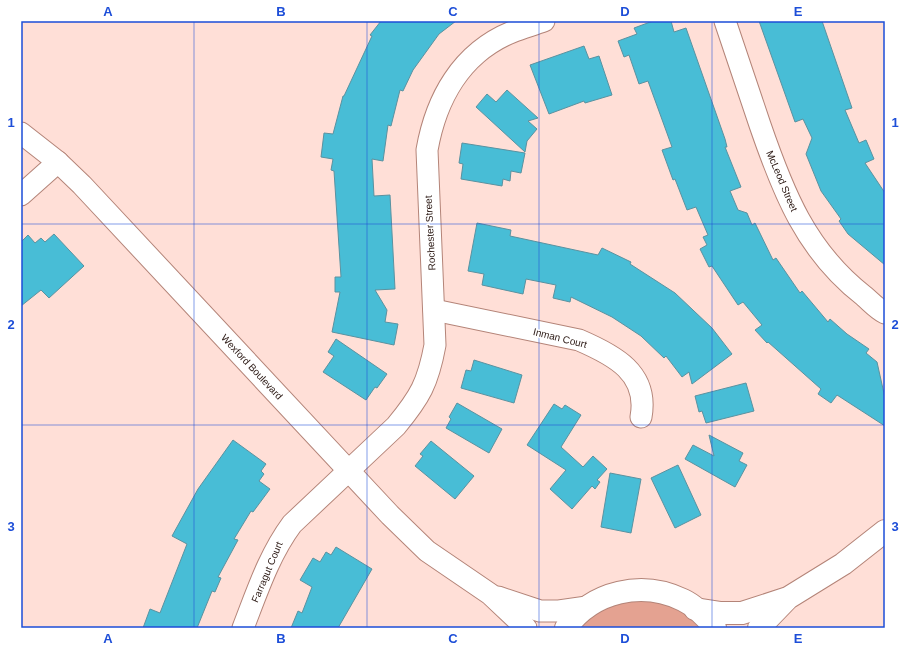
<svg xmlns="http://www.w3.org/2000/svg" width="906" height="649" font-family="Helvetica,sans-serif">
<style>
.green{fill:#e4a291}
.building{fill:#48bdd6;stroke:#5a92a0}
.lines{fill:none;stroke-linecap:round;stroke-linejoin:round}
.minor-casing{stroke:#b48478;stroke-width:23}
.tertiary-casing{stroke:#b48478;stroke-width:24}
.minor{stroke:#fff;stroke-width:21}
.tertiary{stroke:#fff;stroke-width:22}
.grid{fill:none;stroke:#1d4ed8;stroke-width:1;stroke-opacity:0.55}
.labels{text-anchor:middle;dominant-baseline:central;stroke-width:3;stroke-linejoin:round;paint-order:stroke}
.street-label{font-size:10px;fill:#2c1a15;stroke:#fff}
.neatline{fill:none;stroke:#1d4ed8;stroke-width:1.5}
.grid-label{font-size:13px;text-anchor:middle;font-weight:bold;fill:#1d4ed8}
</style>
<rect width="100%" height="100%" fill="#ffdfd7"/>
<path class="green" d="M633,600c32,2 46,5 69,28h-125l28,-22z"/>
<g class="building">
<path d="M381,21h75l-17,13 -26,36 -10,21 -3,-1 -9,36 -3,-1 -5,36 -11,-2 2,37 16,-1 5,94 -20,1 12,20 -2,12 13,2 -4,21 -62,-13 8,-40h-5v-15h6l-7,-106 -3,-1 2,-11 -12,-2 3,-24 9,1 10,-38h1l28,-60 -2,-1z"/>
<path d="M653,21h18l3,11 12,-4 39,111 2,8h-2l16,40 -11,4 8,19 9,3 5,12 3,-2 18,37 3,-2 24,35 2,-2 26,31 2,-3 17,15 22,15 -3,4 11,9 8,36v28l-48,-31 -6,8 -13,-9 3,-5 -53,-47 -1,1 -12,-13 7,-5 -19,-23 -5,3 -26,-39 -3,1 -9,-18 7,-4 -4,-8 5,-2 -12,-28 -9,3 -12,-31 -2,1 -11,-30 10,-3 -24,-66 -9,3 -10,-29 -5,2 -6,-16 19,-7 -3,-6z"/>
<path d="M759,21h63l30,87 -7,2 14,33 7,-3 8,19 -9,4 20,30v72l-37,-31 -9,-13 2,-2 -20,-28 -15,-37 6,-16 -9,-19 -8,3z"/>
<path d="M584,46l5,13 10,-3 13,39 -27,8 -1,-2 -35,13 -19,-49z"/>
<path d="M507,90l31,28 -10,3 9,8 -10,12 -2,11 -49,-45 11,-13 9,8z"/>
<path d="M462,143l63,10 -4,20 -10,-2 -1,10 -7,-2 -1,7 -41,-7 2,-15 -4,-1z"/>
<path d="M477,223l34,7 -1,6 88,19 4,-7 29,14 -1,2 45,29 37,35 20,26 -40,30 -3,-12 -7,5 -16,-21 -2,2 -23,-22 -29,-19 -41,-20 -1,5 -17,-4 3,-13 -30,-6 -3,15 -41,-9 2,-11 -16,-3z"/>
<path d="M54,234l30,32 -35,32 -8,-8 -20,16v-64l7,-7 7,8 6,-5 4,4z"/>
<path d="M336,339l51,35 -10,14 -2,-1 -9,13 -43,-28 11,-16 -6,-4z"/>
<path d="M474,360l48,15 -8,28 -53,-15 5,-18 5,1z"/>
<path d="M746,383l8,28 -48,12 -4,-12 -3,1 -4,-16z"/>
<path d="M457,403l45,26 -13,24 -43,-25 5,-9 -2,-2z"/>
<path d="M554,404l8,5 3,-4 16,10 -20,32 22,20 10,-11 14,13 -10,11 3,2 -5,7 -3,-3 -20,23 -22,-20 16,-19 -39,-25z"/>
<path d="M709,435l34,18 -4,8 8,4 -12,22 -50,-28 8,-14 21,11z"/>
<path d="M233,440l33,24 -5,7 3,3 -5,7 11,8 -17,23 -2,-1 -17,28 4,1 -20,37 3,1 -6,14 -3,-1 -15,37h-54l7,-19 10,4 27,-69 -15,-8 26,-47z"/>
<path d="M431,441l43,35 -19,23 -40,-33 8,-10 -3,-2z"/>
<path d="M678,465l23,50 -26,13 -24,-50z"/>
<path d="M610,473l31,6 -10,54 -30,-6z"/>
<path d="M336,547l36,22 -34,59h-47l7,-17 4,2 10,-26 -12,-7 13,-22 7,4 6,-10 5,3z"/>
</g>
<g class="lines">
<defs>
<g id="minor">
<path d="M725,21c12,35 23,69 35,104 23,67 46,126 104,171 7,6 13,13 21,17"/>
<path d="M21,133l37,29 24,23 308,330 37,36 63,43 36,34"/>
<path d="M21,195l37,-33"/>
<path d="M434,310l145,30c35,15 70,33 62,77"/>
<path d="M498,597l42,14h19l28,-4"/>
<path d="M243,628c14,-36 26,-73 49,-104l104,-98c24,-29 32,-43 39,-81l-8,-195c9,-51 34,-97 85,-118 10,-4 21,-7 32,-11"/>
</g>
<g id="tertiary">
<path d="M695,609l26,4h21l43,-14"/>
<path d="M566,628c27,-37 76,-48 117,-28 13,6 23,17 32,28"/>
<path d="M759,628l29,-30 55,-34 42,-33"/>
</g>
</defs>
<use href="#minor" class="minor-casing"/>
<use href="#tertiary" class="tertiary-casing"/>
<use href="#minor" class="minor"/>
<use href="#tertiary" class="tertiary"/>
</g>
<path class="grid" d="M194,21v607M367,21v607M539,21v607M712,21v607M21,224h864M21,425h864"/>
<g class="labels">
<g class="street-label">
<text transform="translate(782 181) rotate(67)">McLeod Street</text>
<text transform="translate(430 233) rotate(-93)">Rochester Street</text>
<text transform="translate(560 338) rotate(14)">Inman Court</text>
<text transform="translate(252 367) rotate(47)">Wexford Boulevard</text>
<text transform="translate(267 572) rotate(-67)">Farragut Court</text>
</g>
</g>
<rect width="906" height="649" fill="none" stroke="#ffffff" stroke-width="44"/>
<rect x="22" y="22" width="862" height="605" class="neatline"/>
<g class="grid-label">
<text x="108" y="16">A</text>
<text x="281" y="16">B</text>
<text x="453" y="16">C</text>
<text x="625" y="16">D</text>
<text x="798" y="16">E</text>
<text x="11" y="127">1</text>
<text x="895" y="127">1</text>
<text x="11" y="329">2</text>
<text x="895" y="329">2</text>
<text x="11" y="531">3</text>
<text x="895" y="531">3</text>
<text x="108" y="643">A</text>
<text x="281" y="643">B</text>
<text x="453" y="643">C</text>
<text x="625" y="643">D</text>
<text x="798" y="643">E</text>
</g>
</svg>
